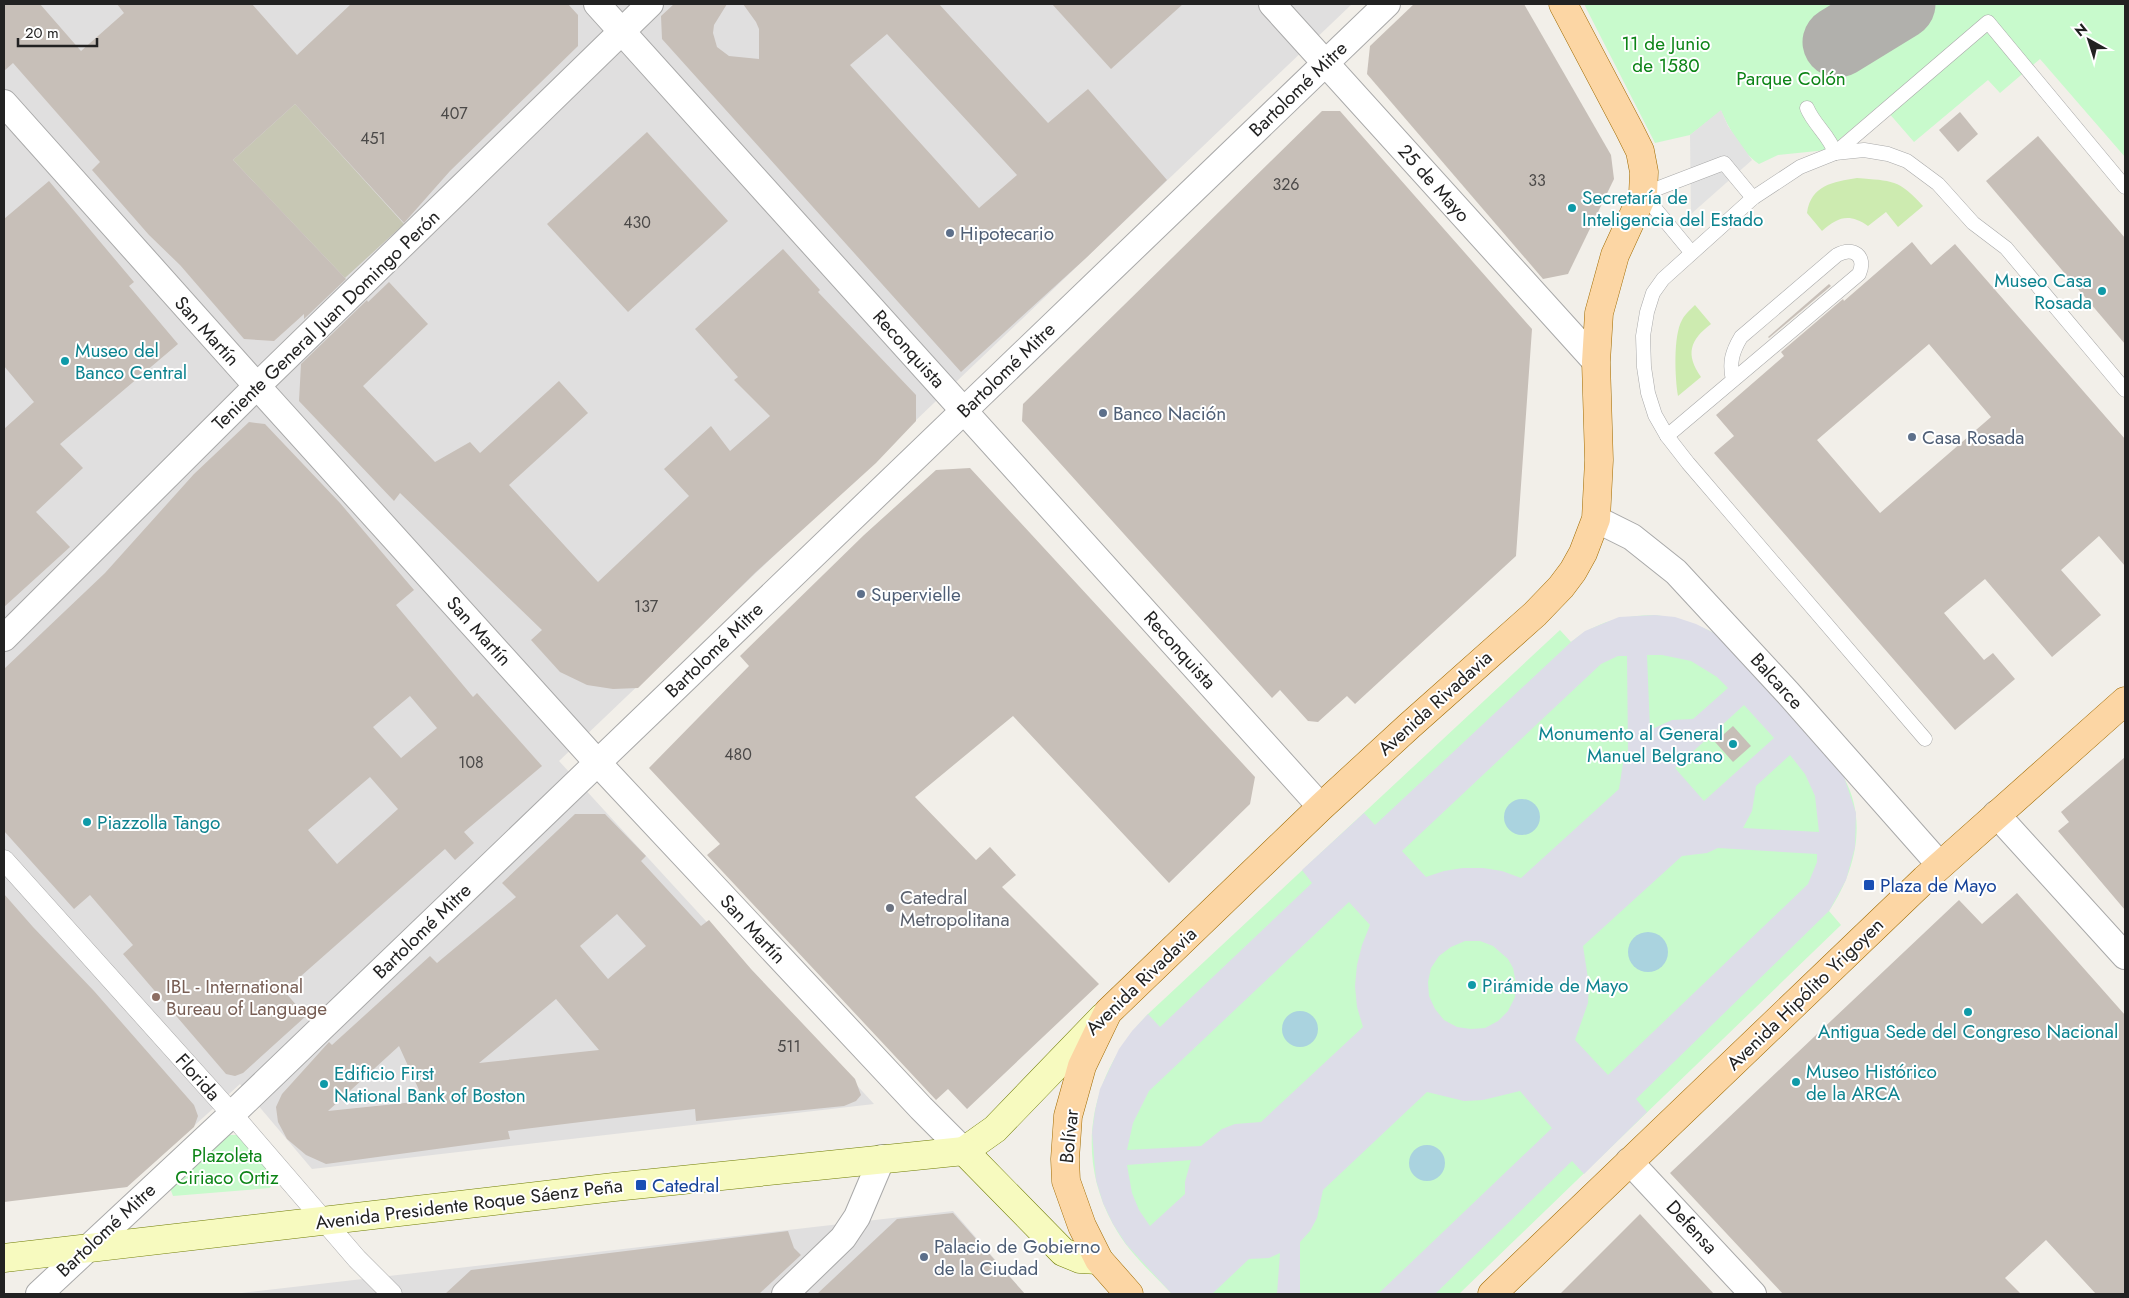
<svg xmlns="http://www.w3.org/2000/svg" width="2129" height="1298" font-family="Jost,sans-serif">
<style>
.residential{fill:#e0dfdf}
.construction{fill:#c7c7b4}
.grass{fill:#cdebb0}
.park{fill:#c8facc}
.parking{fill:#e2e2e2}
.plaza{fill:#dddde8;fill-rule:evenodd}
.water{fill:#aad3df}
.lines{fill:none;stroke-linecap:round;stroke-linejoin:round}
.taxiway{stroke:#b1b0ac;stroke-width:71}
.building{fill:#c7bfb8;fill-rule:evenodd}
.service-casing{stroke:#a9a9a9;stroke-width:15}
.pedestrian-casing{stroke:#a9a9a9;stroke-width:21}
.minor-casing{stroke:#a9a9a9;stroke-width:28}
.secondary-casing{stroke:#707d05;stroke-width:29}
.primary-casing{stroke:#a06b00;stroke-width:29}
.service{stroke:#fff;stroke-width:14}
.pedestrian{stroke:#fff;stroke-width:20}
.minor{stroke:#fff;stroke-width:26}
.secondary{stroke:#f7fabf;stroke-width:28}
.primary{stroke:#fcd6a4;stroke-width:28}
.culture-dot{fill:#0f9aa8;stroke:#fff;stroke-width:2}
.service-dot{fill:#5c6f8a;stroke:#fff;stroke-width:2}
.transit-dot{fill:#1a4fb4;stroke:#fff;stroke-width:2}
.worship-dot{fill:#6b7280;stroke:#fff;stroke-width:2}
.education-dot{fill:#8d6e63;stroke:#fff;stroke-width:2}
.labels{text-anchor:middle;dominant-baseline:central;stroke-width:4;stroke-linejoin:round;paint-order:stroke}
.number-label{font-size:16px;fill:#4b4948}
.park-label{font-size:19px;fill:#0c8416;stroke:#fff}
.street-label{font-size:19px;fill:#222;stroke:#fff}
.culture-label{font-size:19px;fill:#0d838f;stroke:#fff;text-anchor:start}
.service-label{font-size:19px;fill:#4e5e75;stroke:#fff;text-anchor:start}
.transit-label{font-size:19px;fill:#164399;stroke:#fff;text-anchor:start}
.worship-label{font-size:19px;fill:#5b616d;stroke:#fff;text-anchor:start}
.education-label{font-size:19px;fill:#785e54;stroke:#fff;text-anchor:start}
</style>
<rect width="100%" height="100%" fill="#f2efe9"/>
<g class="residential">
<path d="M4,4h1348l-793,757 315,343 -562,65 -72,-85 -113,103 -123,14z"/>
<path d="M953,1211l72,83h-792z"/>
</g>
<path class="construction" d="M295,104l109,120 -59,54 -112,-118z"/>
<g class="grass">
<path d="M1857,178c35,3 42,1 66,28l-25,21 -12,-15 -18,14c-19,-13 -30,-9 -46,5l-15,-18c4,-28 26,-31 50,-35z"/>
<path d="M1695,305l16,19c-21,16 -26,30 -10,53l-23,19c-3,-18 -5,-60 4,-76 3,-6 9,-11 13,-15z"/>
</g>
<g class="park">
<path d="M1584,4h541v153l-85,-98 -40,34 -12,-13 -74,62 -33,-38 -54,46 -49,5 -19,9c-17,-11 -30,-36 -38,-53l-31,24 -35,8z"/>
<path d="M1655,615c22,3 40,8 59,18 32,35 63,70 95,105 10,11 28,27 35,40 24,43 11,95 -15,133l12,14 -382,369h-287c-21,-22 -45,-43 -59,-70 -40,-73 -21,-152 35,-210l412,-384 11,12c27,-21 50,-26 84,-27z"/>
<path d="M225,1135h12l39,42 -6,11 -97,8 -3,-8z"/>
</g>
<path class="parking" d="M1721,110l7,16 24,34 -61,54 -1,-79z"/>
<path class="plaza" d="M1655,615l20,2 21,7 18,9 17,15 101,110 12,19 12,36 -1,34 -9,33 -17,31 -193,188 11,13 -63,62 -12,-13 -137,133h-57l174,-166 -32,-37 -37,9 -19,1 -37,-9 -104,98 -6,28 -7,13 -10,11v52h-23l3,-41 -11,5 -20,1 -37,35h-40l-46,-50 -13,-20 -10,-21 -7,-23 -4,-47 3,-22 5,-22 19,-40 13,-18 16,-17 12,13 152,-144 -10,-13 62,-57 11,12 196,-183 14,-11 34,-14zM1647,655h15l29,6 26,16 11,11 -35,31 -21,1 -22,10zM1618,656h9l1,96 -5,11 -4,26 -98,89 -19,-7 -19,-3h-20l-19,3 -18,6 -24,-26 199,-187zM1744,705l30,33 -70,63 -29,-33zM1790,755l15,19 10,22 4,36 -76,-4 9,-17 4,-25zM1718,848l99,6v8l-9,22 -200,191 -33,-35 13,-37 1,-18 -6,-39 99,-90 25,-3zM1349,902l21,23 -8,20 -5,20 -2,21 2,21 6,20 -102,95 -26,2 -13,5 -21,17 -74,4 6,-27 16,-32zM1465,941h15l13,5 15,13 5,9 3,15 -1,14 -7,14 -10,10 -13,7 -14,1 -14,-2 -13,-7 -9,-11 -6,-13 -1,-14 3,-14 8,-12 12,-9zM1191,1160l-6,22v12l-35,32 -11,-16 -7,-17 -5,-28z"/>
<g class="water">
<circle cx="1522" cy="817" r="18"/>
<circle cx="1648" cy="952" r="20"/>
<circle cx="1300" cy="1029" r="18"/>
<circle cx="1427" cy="1163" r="18"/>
</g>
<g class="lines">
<path class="taxiway" d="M1838,42l62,-38"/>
</g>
<g class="building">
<path d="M4,4h36l41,47 43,-38 -7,-9h135l45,51 54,-51h217l10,11v31l-128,125 -46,52 -109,-119 -62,56 113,119 -42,40v-5l-30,27 -30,-2 -64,-74 -31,-30 -57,-65 8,-8 -87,-99 -9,8z"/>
<path d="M674,4h53l-13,21 -1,8 4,14 12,9 30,3v-30l-3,-7 -13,-18h196l109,119 40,-34 79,91 -81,78 -125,114 -299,-333 -1,-23zM887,34l130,141 -38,33 -129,-143z"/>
<path d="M1052,4h131l-72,65z"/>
<path d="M1414,4h110l41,71 46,80 3,24 -46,95 -25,5 -176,-205 3,-28z"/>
<path d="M1322,111h18l192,218 -16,227 -161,148 -8,-8 -29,26 -10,-1 -28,-31 -8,8 -250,-277 1,-17z"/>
<path d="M1960,112l18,22 -20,18 -19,-22z"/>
<path d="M647,132l81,89 -100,91 -81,-88z"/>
<path d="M2038,136l87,102v106l-139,-163z"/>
<path d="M49,181l85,101 -5,4 49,58 -118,100 23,24 -47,44 34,35 -66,60v-178l30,-27 -30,-36v-147z"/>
<path d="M1912,242l19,23 24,-21 170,195v127l-26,-30 -38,34 40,45 -49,42 -67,-78 -41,34 40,47 9,-7 22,26 -60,51 -241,-277 20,-17 -18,-21 68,-59 -3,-4 62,-53 1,2zM1929,344l62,73 -111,96 -63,-73z"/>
<path d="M783,249l37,41 -2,2 98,103v26l-40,42 -120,109 -118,116 -25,1 -26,-4 -27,-13 -29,-32 11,-10 -142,-137 -6,8 -95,-100 2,-37 66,-64 1,2 21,-20 39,42 -65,62 72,76 35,-20 10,11 79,-72 29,32 -79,72 89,97 91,-86 -25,-27 47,-43 19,25 40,-35 -36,-36 4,-3 -43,-48z"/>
<path d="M1829,284l2,2 -62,52 -1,-1z"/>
<path d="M249,422l16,2 75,79 74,87 -18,15 77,92 4,-4 65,73 -78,66 10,11 -19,17 -10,-11 -161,142 22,25 -63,57 -8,3 -9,-2 -103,-120 10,-9 -43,-50 -16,14 -70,-78v-162l101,-96 89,-99zM410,696l27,32 -36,30 -28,-31zM370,777l28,32 -61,55 -29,-34z"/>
<path d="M970,468l285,309 -5,27 -81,79 -156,-167 -98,81 61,63 14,-13 26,28 -14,12 97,97 -132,125 -19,-20 -12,11 -229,-245 13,-11 -71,-76 100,-102 -9,-10 124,-121 72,-65z"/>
<path d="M1733,726l18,20 -18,16 -18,-20z"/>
<path d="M2125,757v153l-67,-79 11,-9 -8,-10z"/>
<path d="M575,814h30l41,42 -5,5 60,65 8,-6 42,49 104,110 6,16 -5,6 -12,5 -148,15 -1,-12 -106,12 -81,10 2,8 -184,25 -20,-9 -19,-16 -9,-17 -2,-15 6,-13 47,-52 3,3 98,-89 7,7 79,-66 -14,-14zM617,914l29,32 -38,33 -28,-33zM556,999l43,51 -120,13zM399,1046l25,55 -96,10z"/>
<path d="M2017,893l108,122v279h-29l-50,-54 -41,38 16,16h-238l-113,-121 289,-273 23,24z"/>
<path d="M4,894l29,33 61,64 100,114 4,11 -4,11 -67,60 -123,15z"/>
<path d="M953,1213l72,81h-208l80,-75z"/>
<path d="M1640,1214l74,80h-154z"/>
<path d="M788,1231l6,17 7,7 -42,39h-314l26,-24z"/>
</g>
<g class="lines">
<defs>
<g id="service">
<path d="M1807,108c7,17 23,28 28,45"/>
<path d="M1835,153l153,-131 137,165"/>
<path d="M1691,252l-48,-58 81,-31 29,35"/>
<path d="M1667,436l192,-162c8,-18 -6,-28 -22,-19l-96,82c-9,15 -12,26 -8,43"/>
<path d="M1925,739l-237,-276 -21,-27 -12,-21 -7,-22 -4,-26 -1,-31 4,-24 6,-19 10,-14 90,-81 47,-31 35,-14 29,-3 24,4 19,7 31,23 35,39 33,25 119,142"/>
</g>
<path id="pedestrian" d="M4,860l228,254 125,145 35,35"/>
<g id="minor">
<path d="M597,4l724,803"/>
<path d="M1272,4l324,358"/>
<path d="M4,103l253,283 339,375 325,347 43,43"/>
<path d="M1596,519l36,18 44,35 112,121 152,172"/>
<path d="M4,638l253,-252 393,-382"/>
<path d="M1996,814l129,142"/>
<path d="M1629,1161l124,133"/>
<path d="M39,1294l193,-180 1155,-1110"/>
<path d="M785,1294l58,-56 14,-21 25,-59"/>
</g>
<g id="secondary">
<path d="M964,1151l31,-22 108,-112"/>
<path d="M964,1151l99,101 17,7 19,1"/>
<path d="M4,1258l610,-71 350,-36"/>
</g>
<g id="primary">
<path d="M1129,1294l-30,-34 -17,-34 -16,-45 -1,-22 3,-43 14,-50 26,-54 213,-205 87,-80 127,-113 26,-27 12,-16 10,-18 13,-34 3,-59 -3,-98 3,-49 16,-58 28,-61 1,-22 -4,-21 -11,-22 -66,-125"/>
<path d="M1492,1294l433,-415 200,-178"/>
</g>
</defs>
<use href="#service" class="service-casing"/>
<use href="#pedestrian" class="pedestrian-casing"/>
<use href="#minor" class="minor-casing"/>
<use href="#secondary" class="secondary-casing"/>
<use href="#primary" class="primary-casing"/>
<use href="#service" class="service"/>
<use href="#pedestrian" class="pedestrian"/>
<use href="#minor" class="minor"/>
<use href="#secondary" class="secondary"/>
<use href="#primary" class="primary"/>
</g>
<g class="culture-dot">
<circle cx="1572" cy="208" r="5"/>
<circle cx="2102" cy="291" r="5"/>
<circle cx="65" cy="361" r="5"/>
<circle cx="1733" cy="744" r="5"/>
<circle cx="87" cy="822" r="5"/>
<circle cx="1472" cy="985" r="5"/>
<circle cx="1968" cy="1012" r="5"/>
<circle cx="1796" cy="1082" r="5"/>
<circle cx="324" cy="1084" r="5"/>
</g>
<g class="service-dot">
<circle cx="950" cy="233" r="5"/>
<circle cx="1103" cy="413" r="5"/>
<circle cx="1912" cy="437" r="5"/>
<circle cx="861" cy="594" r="5"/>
<circle cx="924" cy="1257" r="5"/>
</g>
<g class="transit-dot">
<rect x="1863" y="879" width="12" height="12" rx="2.5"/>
<rect x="635" y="1179" width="12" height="12" rx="2.5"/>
</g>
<circle class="worship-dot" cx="890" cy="908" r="5"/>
<circle class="education-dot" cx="156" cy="997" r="5"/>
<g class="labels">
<g class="number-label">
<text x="454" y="113">407</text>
<text x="373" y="138">451</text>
<text x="1537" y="180">33</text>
<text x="1286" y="184">326</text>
<text x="637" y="222">430</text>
<text x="646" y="606">137</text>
<text x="738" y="754">480</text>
<text x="471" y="762">108</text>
<text x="789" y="1046">511</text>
</g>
<g class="park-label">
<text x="1666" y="43">11 de Junio<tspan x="1666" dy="22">de 1580</tspan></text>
<text x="1791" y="78">Parque Colón</text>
<text x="227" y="1155">Plazoleta<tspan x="227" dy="22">Ciriaco Ortiz</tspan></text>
</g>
<g class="street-label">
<text transform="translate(1298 89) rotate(-44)">Bartolomé Mitre</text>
<text transform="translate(1434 183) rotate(48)">25 de Mayo</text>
<text transform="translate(326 320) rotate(-44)">Teniente General Juan Domingo Perón</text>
<text transform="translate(207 331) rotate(48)">San Martín</text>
<text transform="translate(909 349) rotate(48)">Reconquista</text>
<text transform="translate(1006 370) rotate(-44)">Bartolomé Mitre</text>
<text transform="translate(479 631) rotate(48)">San Martín</text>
<text transform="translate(714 650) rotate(-44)">Bartolomé Mitre</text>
<text transform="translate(1180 650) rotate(48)">Reconquista</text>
<text transform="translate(1777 681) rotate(48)">Balcarce</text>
<text transform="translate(1435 703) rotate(-42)">Avenida Rivadavia</text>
<text transform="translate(753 929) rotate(47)">San Martín</text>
<text transform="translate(422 931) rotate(-44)">Bartolomé Mitre</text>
<text transform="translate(1141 981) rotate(-44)">Avenida Rivadavia</text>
<text transform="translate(1805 994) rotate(-44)">Avenida Hipólito Yrigoyen</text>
<text transform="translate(198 1077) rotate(48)">Florida</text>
<text transform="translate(1069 1136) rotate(-84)">Bolívar</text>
<text transform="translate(469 1204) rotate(-7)">Avenida Presidente Roque Sáenz Peña</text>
<text transform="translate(1692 1227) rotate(47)">Defensa</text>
<text transform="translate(106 1230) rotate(-43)">Bartolomé Mitre</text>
</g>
<g class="culture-label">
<text x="1582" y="197">Secretaría de<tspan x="1582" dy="22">Inteligencia del Estado</tspan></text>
<text x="2092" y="280" text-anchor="end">Museo Casa<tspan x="2092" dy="22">Rosada</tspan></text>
<text x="75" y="350">Museo del<tspan x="75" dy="22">Banco Central</tspan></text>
<text x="1723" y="733" text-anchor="end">Monumento al General<tspan x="1723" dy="22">Manuel Belgrano</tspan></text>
<text x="97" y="822">Piazzolla Tango</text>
<text x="1482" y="985">Pirámide de Mayo</text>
<text x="1968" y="1031" text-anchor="middle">Antigua Sede del Congreso Nacional</text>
<text x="1806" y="1071">Museo Histórico<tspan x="1806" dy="22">de la ARCA</tspan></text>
<text x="334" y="1073">Edificio First<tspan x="334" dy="22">National Bank of Boston</tspan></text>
</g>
<g class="service-label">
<text x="960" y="233">Hipotecario</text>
<text x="1113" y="413">Banco Nación</text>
<text x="1922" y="437">Casa Rosada</text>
<text x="871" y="594">Supervielle</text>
<text x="934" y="1246">Palacio de Gobierno<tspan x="934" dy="22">de la Ciudad</tspan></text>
</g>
<g class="transit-label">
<text x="1880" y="885">Plaza de Mayo</text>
<text x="652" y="1185">Catedral</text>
</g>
<g class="worship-label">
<text x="900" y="897">Catedral<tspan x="900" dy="22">Metropolitana</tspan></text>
</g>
<g class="education-label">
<text x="166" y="986">IBL - International<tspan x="166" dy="22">Bureau of Language</tspan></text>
</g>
</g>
<rect width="2129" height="1298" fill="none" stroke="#222222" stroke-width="10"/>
<g transform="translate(2089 40) rotate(321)" stroke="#ffffff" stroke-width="4" paint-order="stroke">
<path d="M0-4L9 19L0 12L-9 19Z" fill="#222222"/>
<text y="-8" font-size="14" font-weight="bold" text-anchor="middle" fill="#222222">N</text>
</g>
<path d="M18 38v8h79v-8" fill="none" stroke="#222222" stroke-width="2.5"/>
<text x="25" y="38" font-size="15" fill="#222222" stroke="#ffffff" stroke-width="4" paint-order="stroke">20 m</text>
</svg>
